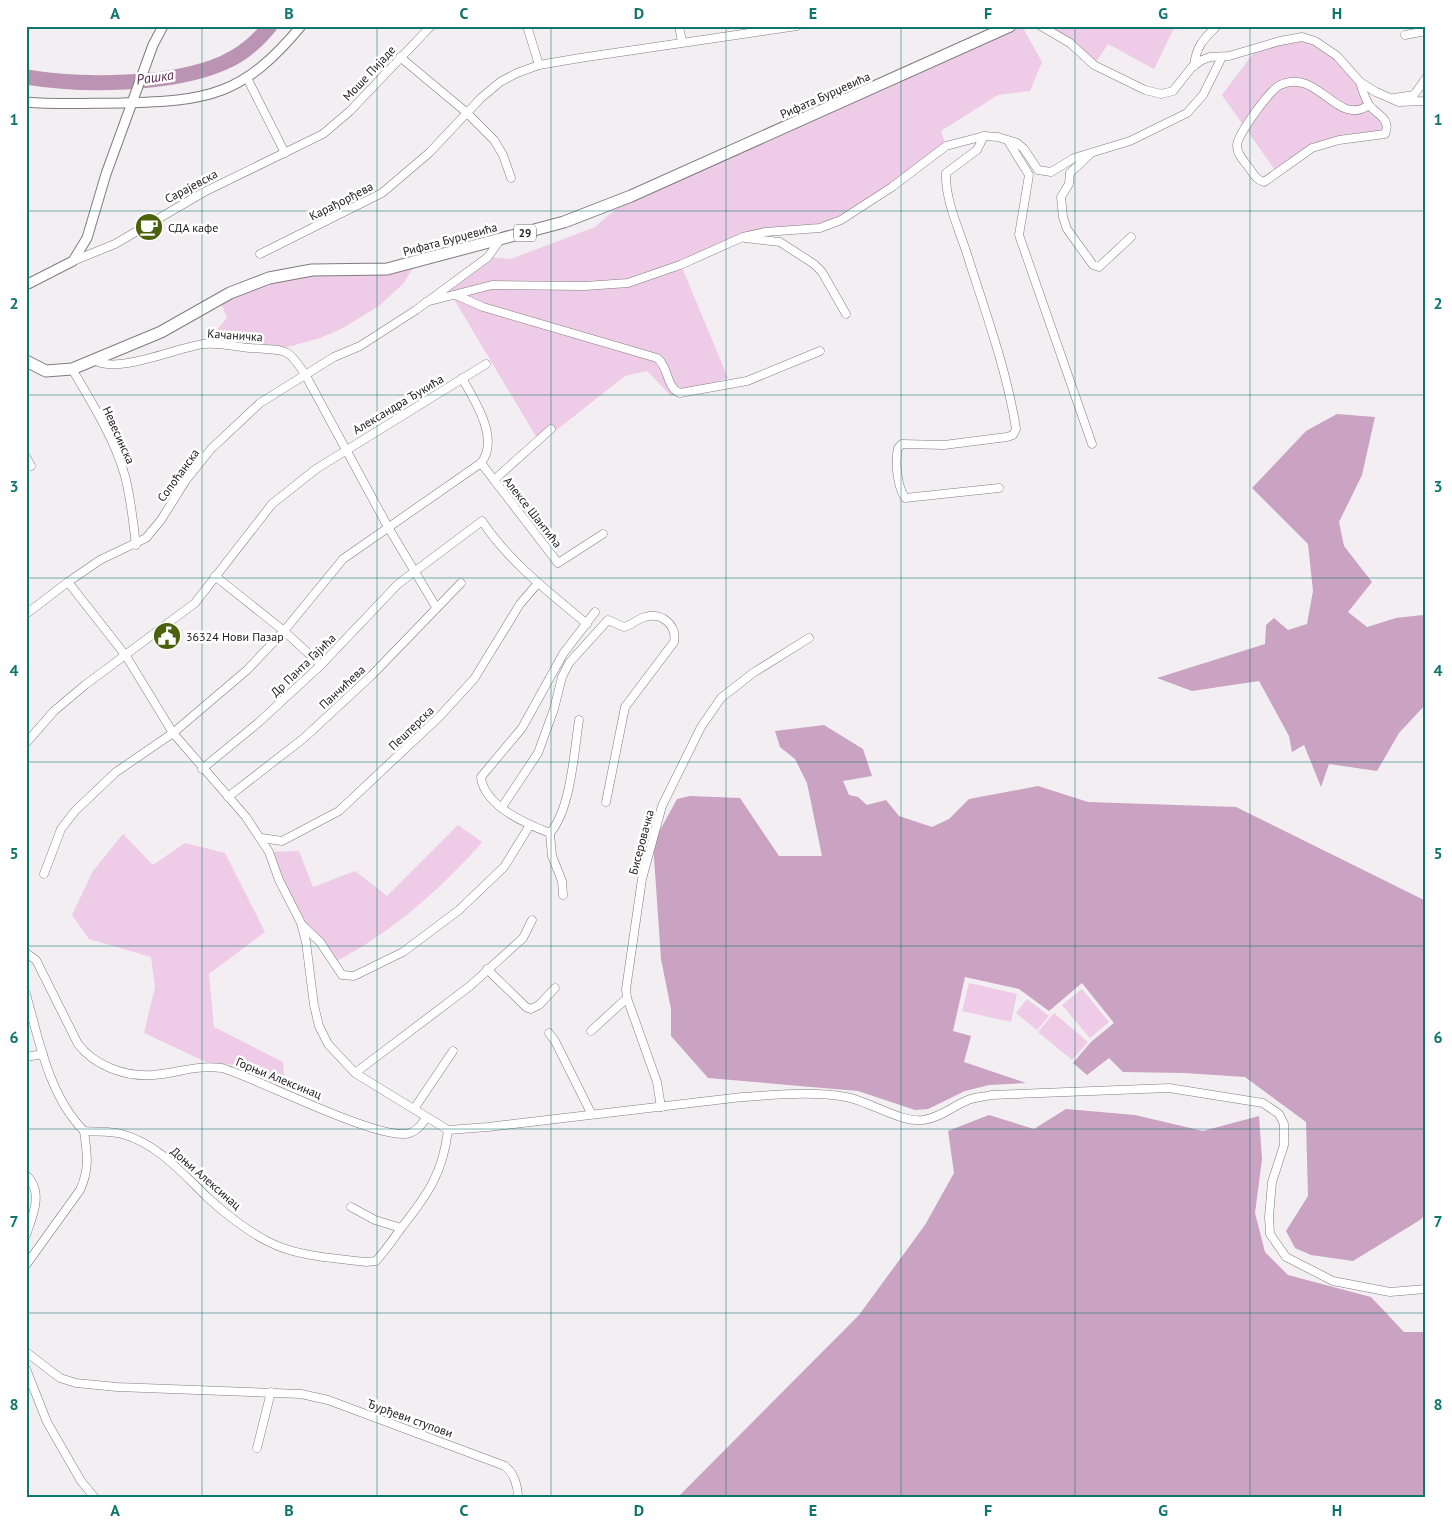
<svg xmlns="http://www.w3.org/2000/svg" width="1452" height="1524" font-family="'PT Sans',sans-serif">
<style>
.green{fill:#eecbe6}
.forest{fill:#caa2c2}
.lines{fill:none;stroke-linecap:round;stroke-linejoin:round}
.river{stroke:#bb94b3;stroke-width:15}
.minor-casing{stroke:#807c7f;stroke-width:9}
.tertiary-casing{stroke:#807c7f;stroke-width:11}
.primary-casing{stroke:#807c7f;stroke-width:13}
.minor{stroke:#fff;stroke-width:8}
.tertiary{stroke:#fff;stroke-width:9}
.primary{stroke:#fff;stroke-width:11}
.grid{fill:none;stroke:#0f766e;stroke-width:1;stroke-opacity:0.55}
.labels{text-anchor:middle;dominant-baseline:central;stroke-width:5;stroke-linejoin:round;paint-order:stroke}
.shield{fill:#fff;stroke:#656464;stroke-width:1}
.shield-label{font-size:11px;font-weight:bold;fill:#232122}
.street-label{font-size:12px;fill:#232122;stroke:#fff}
.poi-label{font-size:12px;fill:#232122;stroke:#fff;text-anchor:start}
.water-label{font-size:14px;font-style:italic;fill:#602e58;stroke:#fff}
.neatline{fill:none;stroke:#0f766e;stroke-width:2}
.grid-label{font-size:16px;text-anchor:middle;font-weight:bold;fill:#0f766e}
</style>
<rect width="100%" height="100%" fill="#f3eef2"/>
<g class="green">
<path d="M1010,26h12l20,36 -12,29 -32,4 -57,36 5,15 -118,79 -63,7 -84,33 47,113 -57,18 -24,-25 -22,5 -85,67 -94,-157 42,-29 23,2 84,-32 36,-31z"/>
<path d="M1041,26h134l-21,43 -46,-25 -14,21z"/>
<path d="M1302,37l43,26 24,42 15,13 3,12 -75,18 -35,25 -55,-78 36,-48z"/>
<path d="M416,263l-12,20 -25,23 -38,23 -21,9 -32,9 -63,-7 -9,-9 11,-13 -7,-18 49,-22z"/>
<path d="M458,825l24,17 -3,4c-43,47 -87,86 -144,116l-34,-39 -32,-71 30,-1 14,36 42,-16 32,25z"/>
<path d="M123,834l30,31 32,-22 40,10 40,79 -56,42 5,53 69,35 2,28 -49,-25 -30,-3 -62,-29 11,-46 -4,-30 -62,-18 -17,-24 21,-44z"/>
<path d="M969,983l48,11 -6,28 -49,-11z"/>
<path d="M1082,989l27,33 -19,16 -28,-33z"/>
<path d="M1027,999l22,17 -12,14 -21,-17z"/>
<path d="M1054,1013l34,29 -16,18 -34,-28z"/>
</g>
<g class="forest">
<path d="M1337,414l38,3 -13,58 -23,47 5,24 28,36 -24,30 19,15 29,-9 27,-3 3,3v86l-27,29 -22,38 -48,-7 -8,23 -17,-42 -12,7 -3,-16 -30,-55 -67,10 -35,-13 108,-34 1,-19 8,-7 14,12 19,-6 6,-33 -5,-47 -56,-56 54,-57z"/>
<path d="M824,725l39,24 9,27 -29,5 6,14 9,2 9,8 19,-5 13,16 33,11 17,-8 20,-20 69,-13 50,16 148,5 190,94v313l-6,6 -67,41 -42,-6 -16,-7 -9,-17 22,-35 -2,-74 -61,-45 -61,-4 -61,-1 -14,-14 -22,17 -14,-12 18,-21 23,-19 -32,-40 -33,28 -30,-22 -54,-12 -12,54 18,5 -7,26 62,21 -37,2 -24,6 -37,18 -13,1 -57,-19 -150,-13 -37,-42v-27l-10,-50 -8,-116 24,-44 13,-3 50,2 39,58h43l-15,-73 -12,-24 -15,-12 -5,-16z"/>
<path d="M1066,1109l69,6 68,16 56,-15 3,43 -7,54 10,39 23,23 83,22 33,35h22v166h-749l182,-183 66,-90 29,-52 -6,-42 41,-16 45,14z"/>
</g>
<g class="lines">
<path class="river" d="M26,77c55,9 145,9 197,-14 19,-8 34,-21 47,-37"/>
<defs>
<g id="minor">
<path d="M527,26l12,39"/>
<path d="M679,26l3,16"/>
<path d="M1041,26l29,17 24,22 51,25 16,4 12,-3 19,-24 10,-7 8,-3 19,-1 51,-15 22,-4 13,4 22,15 23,26 16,10 23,10 27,-1"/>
<path d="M1405,35l21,-4"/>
<path d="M400,57l66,55 28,28 9,15 8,23"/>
<path d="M1194,66c2,-19 9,-27 23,-40"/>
<path d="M247,78l38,75"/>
<path d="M1360,82c2,7 5,16 9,23 7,9 23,14 16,29l-46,6 -27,8 -48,34c-7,-2 -10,-7 -14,-13 -5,-7 -13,-14 -13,-23 -1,-10 33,-56 43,-61 38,-18 57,43 89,20"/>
<path d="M1394,98l20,-3 12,-17"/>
<path d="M984,136l-7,14 -31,23c-1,26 12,54 20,78 18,57 41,119 50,178l-3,6 -6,2 -63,8 -42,-1 -4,4c-3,14 -1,38 7,50l94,-10"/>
<path d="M1008,141l21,34 -10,60 73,209"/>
<path d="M1090,154l-20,19 -1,11 -8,13 2,20 4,12 26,36 6,2 32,-30"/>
<path d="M745,238l35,4 34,22 8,8 24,42"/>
<path d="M260,254l122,-61 47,-40 52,-55 19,-16 17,-9 22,-8 41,-7 217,-32"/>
<path d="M73,261l42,-17 89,-52 119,-58 27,-23 81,-85"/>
<path d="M456,295l27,12 174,51c12,9 9,30 23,35l67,-12 73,-30"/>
<path d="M426,302l66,-17 93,1 43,-3 52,-18 63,-28 22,-5 55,-4 21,-8 51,-33 54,-41 38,-10 14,1 19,6 7,6 14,21 13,2 23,-14 56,-17 57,-28 16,-18 19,-38"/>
<path d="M94,360c23,15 84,-13 110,-16 15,-2 31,3 46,4 34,3 36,-4 56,28l82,151 48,80"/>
<path d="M72,369c20,34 42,69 53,107 6,23 8,45 11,69"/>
<path d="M26,457l5,9"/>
<path d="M481,463l77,100 45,-29"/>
<path d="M494,480l57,-51"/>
<path d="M215,576l69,55 37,34"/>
<path d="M68,582l58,74 47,77 73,84 23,35 10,28 22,43 5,19 8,63 5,21 9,18 27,29 93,57 40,-3 254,-30c34,-2 70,-6 104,0 23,4 55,26 77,23 17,-2 30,-14 45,-20 7,-3 16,-3 23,-5l178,-7 94,15 16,11 5,10v21l-12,37 -3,35 1,17 16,23 47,24 57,11 36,-3"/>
<path d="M26,614l42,-32 32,-22 46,-22 15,-18 25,-40 25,-31 49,-46 74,-46 26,-11 56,-36 72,-53 12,-17"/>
<path d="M26,743l28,-32 31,-26 110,-82 77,-99 44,-35 170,-105"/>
<path d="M202,769l56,-46 63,-58 77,-81 84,-63c27,41 68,72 105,103"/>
<path d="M228,797l76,-59 68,-63 89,-92"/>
<path d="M502,807l36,-54 16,-44 8,-32 7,-14 39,-43 16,7c8,-2 13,-8 21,-10 17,-5 32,8 29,25l-49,65 -19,95"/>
<path d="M550,833c-24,-9 -66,-27 -69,-56l41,-49 41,-74 32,-42"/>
<path d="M261,838l21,3 57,-30 100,-94 35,-38 46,-75 18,-21"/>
<path d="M44,874l17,-45 14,-18 41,-39 57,-39 74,-63 37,-39 59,-72 138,-96c19,-24 -6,-62 -19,-85"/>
<path d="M563,895l-1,-14 -10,-25 -2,-23c21,-24 24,-81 29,-113"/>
<path d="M302,925l18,17 22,33 12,1 49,-24 56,-42 45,-43 26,-42"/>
<path d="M26,953l10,7 42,84c17,22 47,33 75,31 27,-2 39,-10 69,-7 35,10 160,75 188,65 8,-3 12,-9 16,-15"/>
<path d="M487,969l39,38 5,2 8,-4 16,-17"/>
<path d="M26,994c13,46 23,102 58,137 12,1 27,0 38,3 36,10 60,39 85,63 16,15 43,36 62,45 29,15 66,16 97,20l10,-1c10,-11 18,-23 26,-34 26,-33 41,-54 46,-97"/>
<path d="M591,1031l36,-33"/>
<path d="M549,1033l6,8 36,72"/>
<path d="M26,1057l17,-3"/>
<path d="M355,1073l115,-87 53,-48 9,-18"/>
<path d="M661,1107l-4,-25 -30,-84 -1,-9 16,-110 20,-73 39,-79 20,-29 32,-25 56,-35"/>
<path d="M414,1109l39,-58"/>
<path d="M26,1175c18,17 7,40 0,60"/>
<path d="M351,1207l24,13 26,8"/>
<path d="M26,1265l54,-75c10,-21 7,-37 4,-59"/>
<path d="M26,1352l34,26 16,5 41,4 184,7 27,6 177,66c9,7 13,20 13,32"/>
<path d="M26,1369l21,53 34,59 14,17"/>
<path d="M257,1448l14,-56"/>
</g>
<g id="tertiary">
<path d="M26,102c32,3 64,1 95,1 87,-2 122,-7 180,-77"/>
<path d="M26,285l47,-24 14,-23 19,-64 47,-129 10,-19"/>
</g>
<path id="primary" d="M26,361l20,10 26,-2 89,-37 69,-39 39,-15 43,-8 75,-1 177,-47 67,-26 379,-170"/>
</defs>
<use href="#minor" class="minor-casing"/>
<use href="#tertiary" class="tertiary-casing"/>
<use href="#primary" class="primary-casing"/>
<use href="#minor" class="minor"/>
<use href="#tertiary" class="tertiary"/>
<use href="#primary" class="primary"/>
</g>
<path class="grid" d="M202,26v1472M377,26v1472M551,26v1472M726,26v1472M901,26v1472M1075,26v1472M1250,26v1472M26,211h1400M26,395h1400M26,578h1400M26,762h1400M26,946h1400M26,1129h1400M26,1313h1400"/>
<defs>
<symbol id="cafe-disc" viewBox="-11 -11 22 22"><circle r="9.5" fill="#4c610c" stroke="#fff"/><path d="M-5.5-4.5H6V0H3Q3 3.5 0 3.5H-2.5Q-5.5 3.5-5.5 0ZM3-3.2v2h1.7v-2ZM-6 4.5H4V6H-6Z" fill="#fff"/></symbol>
<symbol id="civic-disc" viewBox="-11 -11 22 22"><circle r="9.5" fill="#4c610c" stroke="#fff"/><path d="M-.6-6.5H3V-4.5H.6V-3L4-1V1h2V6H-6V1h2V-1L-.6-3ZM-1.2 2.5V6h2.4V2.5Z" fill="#fff"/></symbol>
</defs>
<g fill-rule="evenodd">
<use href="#cafe-disc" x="133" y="211" width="32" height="32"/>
<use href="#civic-disc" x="151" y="620" width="32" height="32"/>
</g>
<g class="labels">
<rect class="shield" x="514" y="224.5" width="22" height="17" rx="4"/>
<g class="shield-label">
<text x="525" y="233">29</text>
</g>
<g class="street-label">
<text transform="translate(369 73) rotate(-47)">Моше Пијаде</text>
<text transform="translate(825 95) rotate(-24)">Рифата Бурџевића</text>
<text transform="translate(191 186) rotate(-28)">Сарајевска</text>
<text transform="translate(341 201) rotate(-27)">Карађорђева</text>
<text transform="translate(450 239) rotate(-15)">Рифата Бурџевића</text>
<text transform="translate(235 335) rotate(4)">Качаничка</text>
<text transform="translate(398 404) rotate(-31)">Александра Ђукића</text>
<text transform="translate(119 435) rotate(66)">Невесинска</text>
<text transform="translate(178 475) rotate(-54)">Сопоћанска</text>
<text transform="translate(533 512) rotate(52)">Алексе Шантића</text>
<text transform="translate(303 665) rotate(-44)">Др Панта Гајића</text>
<text transform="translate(342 687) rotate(-43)">Панчићева</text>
<text transform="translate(411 728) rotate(-44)">Пештерска</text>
<text transform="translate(641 842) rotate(-75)">Бисеровачка</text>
<text transform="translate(279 1078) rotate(22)">Горњи Алексинац</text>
<text transform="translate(206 1178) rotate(41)">Доњи Алексинац</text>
<text transform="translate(410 1418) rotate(20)">Ђурђеви ступови</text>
</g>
<g class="poi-label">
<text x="168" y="227">СДА кафе</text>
<text x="186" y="636">36324 Нови Пазар</text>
</g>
<g class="water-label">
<text transform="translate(155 77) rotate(-8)">Рашка</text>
</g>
</g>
<rect width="1452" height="1524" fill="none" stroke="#ffffff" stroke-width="55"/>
<rect x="28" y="28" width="1396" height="1468" class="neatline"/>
<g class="grid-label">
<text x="115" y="19">A</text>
<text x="289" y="19">B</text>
<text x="464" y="19">C</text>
<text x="639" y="19">D</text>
<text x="813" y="19">E</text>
<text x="988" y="19">F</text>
<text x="1163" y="19">G</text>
<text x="1337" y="19">H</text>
<text x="14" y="125">1</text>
<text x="1438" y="125">1</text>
<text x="14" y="309">2</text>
<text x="1438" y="309">2</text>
<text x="14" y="492">3</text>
<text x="1438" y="492">3</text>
<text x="14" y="676">4</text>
<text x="1438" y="676">4</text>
<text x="14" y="859">5</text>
<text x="1438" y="859">5</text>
<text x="14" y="1043">6</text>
<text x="1438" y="1043">6</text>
<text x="14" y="1227">7</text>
<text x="1438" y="1227">7</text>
<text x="14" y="1410">8</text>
<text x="1438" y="1410">8</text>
<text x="115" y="1516">A</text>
<text x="289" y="1516">B</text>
<text x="464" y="1516">C</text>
<text x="639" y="1516">D</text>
<text x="813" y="1516">E</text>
<text x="988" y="1516">F</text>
<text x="1163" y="1516">G</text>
<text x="1337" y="1516">H</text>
</g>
</svg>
